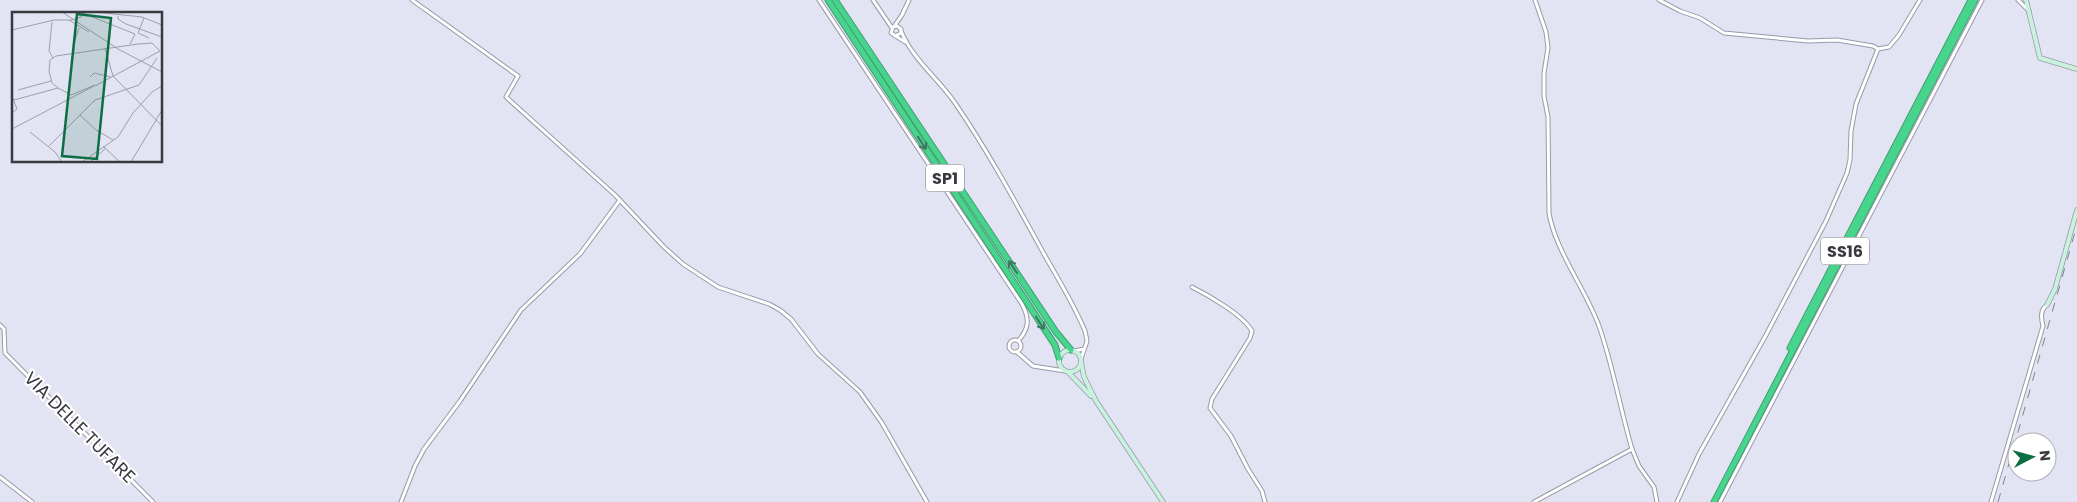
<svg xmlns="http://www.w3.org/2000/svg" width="2077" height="502" font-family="Poppins,sans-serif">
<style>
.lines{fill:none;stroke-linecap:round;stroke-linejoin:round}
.street-casing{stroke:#9999a8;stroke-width:5}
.secondary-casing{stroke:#9999a8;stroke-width:5.5}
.highway-casing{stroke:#429e72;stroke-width:7}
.street{stroke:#fff;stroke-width:3}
.secondary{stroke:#c8f2dd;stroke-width:4}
.highway{stroke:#47d48d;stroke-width:5}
.rail{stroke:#81828c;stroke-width:1;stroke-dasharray:9 9;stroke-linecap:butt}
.oneway{stroke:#3f775e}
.labels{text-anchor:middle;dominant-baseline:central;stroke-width:4.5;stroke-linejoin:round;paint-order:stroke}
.shield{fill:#fff;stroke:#747479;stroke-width:1}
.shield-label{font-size:16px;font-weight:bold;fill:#39393f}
.street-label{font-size:18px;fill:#39393f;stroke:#fff}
.inset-road{fill:none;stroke:#9e9fab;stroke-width:1}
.view{fill:#0e6e43;fill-opacity:0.15;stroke:#0e6e43;stroke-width:2.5}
.inset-edge{fill:none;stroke:#39393f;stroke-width:2.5}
</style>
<rect width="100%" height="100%" fill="#e2e3f3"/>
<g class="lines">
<defs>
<g id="street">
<path d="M412,0l106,76 -12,21 109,98 49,52 19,17 35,23 51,17 11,6 11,9 27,35 42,38 22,31 45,79"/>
<path d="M819,0l203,304c8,15 7,25 -4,37"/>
<path d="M873,0l19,28"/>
<path d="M1535,0l11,32 2,16 -4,25v23l4,21 1,96c6,37 37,77 50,113 14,40 21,82 33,123l7,17 15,21 3,15"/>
<path d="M1659,0l21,11 20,7 24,15 84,8 29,-1 36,6 5,3"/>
<path d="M2018,0l11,11"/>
<path d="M895,25l7,-10 7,-15"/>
<path d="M901,31c12,29 37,47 54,72 33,48 61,100 89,151 14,25 30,50 41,77l2,10 -6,18"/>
<path d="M895,36l6,-3v-4l-4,-3 -4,1 -2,6 14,9"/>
<path d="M1192,287c16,8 51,28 60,44l-2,7 -38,61 -2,9 21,28 17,33 14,22 3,11"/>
<path d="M0,325l4,4 1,24 148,149"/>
<circle cx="1015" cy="346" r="6"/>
<path d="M1074,351l10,-2"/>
<path d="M1017,352l16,14 32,5"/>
<path d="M0,477l32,25"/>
<path d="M401,502l14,-36 9,-17 36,-48 61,-91 59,-56 40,-54"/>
<path d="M1534,502l98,-53"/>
<path d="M1677,502l22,-48 67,-119 60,-114 21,-48 3,-13 1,-29 5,-27 22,-55 11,-2 10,-12 21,-35"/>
<path d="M1720,502l262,-502"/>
<path d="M1991,502l52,-176c-2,-8 -3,-16 4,-21"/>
</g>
<g id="secondary">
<path d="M2026,0l14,58 37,11"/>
<path d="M2047,305l8,-16 22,-79"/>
<circle cx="1070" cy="361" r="11"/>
<path d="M1081,362l3,15 12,24 67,101"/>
<path d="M1068,372l23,24"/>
</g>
<g id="highway">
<path d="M828,0l227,345 4,13"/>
<path d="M835,0l221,332 15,18"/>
<path d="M1790,348l181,-348"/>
<path d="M1714,502l261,-502"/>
</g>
</defs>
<use href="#street" class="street-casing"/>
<use href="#secondary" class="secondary-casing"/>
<use href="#highway" class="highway-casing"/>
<use href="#street" class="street"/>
<use href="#secondary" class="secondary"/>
<use href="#highway" class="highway"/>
<path class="rail" d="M1998,502l79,-277"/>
</g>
<defs><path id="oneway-shaft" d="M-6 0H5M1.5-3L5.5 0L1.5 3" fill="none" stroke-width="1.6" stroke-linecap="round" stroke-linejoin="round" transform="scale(1.25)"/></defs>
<g class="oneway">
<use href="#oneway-shaft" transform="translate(922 143) rotate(57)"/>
<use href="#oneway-shaft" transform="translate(1013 267) rotate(-124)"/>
<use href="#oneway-shaft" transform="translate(1040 323) rotate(57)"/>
</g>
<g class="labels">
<g class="shield">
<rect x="926" y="164.5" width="38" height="27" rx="4"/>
<rect x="1821" y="237.5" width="48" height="27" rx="4"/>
</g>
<g class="shield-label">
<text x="945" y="178">SP1</text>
<text x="1845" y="251">SS16</text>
</g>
<g class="street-label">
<text transform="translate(80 427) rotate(45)">VIA DELLE TUFARE</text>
</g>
</g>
<g transform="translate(12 12)">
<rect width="150" height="150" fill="#e2e3f3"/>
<path class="inset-road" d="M50,0l56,37 44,23M68,0l55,22 -5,10M83,0l47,5 20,8M106,4v3l8,5 36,13M132,6l-6,15 11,5M57,8l20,12M40,10l-3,29 4,7M0,18l42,-10h17l10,-3 2,-4M62,31l5,-15M93,36l8,28 49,50M78,65l4,-4 17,4M83,74l65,-35M46,76l-6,-5 -3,-12 1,-11 6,-4 82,-12 14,-1 8,8M6,78l33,-9M59,83l24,-10M0,84l5,13 -5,4M2,88l44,-12 13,7M68,103l16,15 17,10M0,117l82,-43M18,120l25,20 7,10M37,134l46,-46 44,-15 18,-27M91,134l17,16M70,150l36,-25 15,-24 19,-21 10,-6M78,150l16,-14M119,150l31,-52"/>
<path class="view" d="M65,2l34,4 -14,141 -35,-3z"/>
<rect width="150" height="150" class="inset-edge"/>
</g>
<g transform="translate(2032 457) rotate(84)"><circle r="24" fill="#ffffff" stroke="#b0b0b2"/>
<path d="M0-4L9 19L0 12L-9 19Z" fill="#0e6e43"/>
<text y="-8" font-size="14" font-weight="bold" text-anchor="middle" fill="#39393f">N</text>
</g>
</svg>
